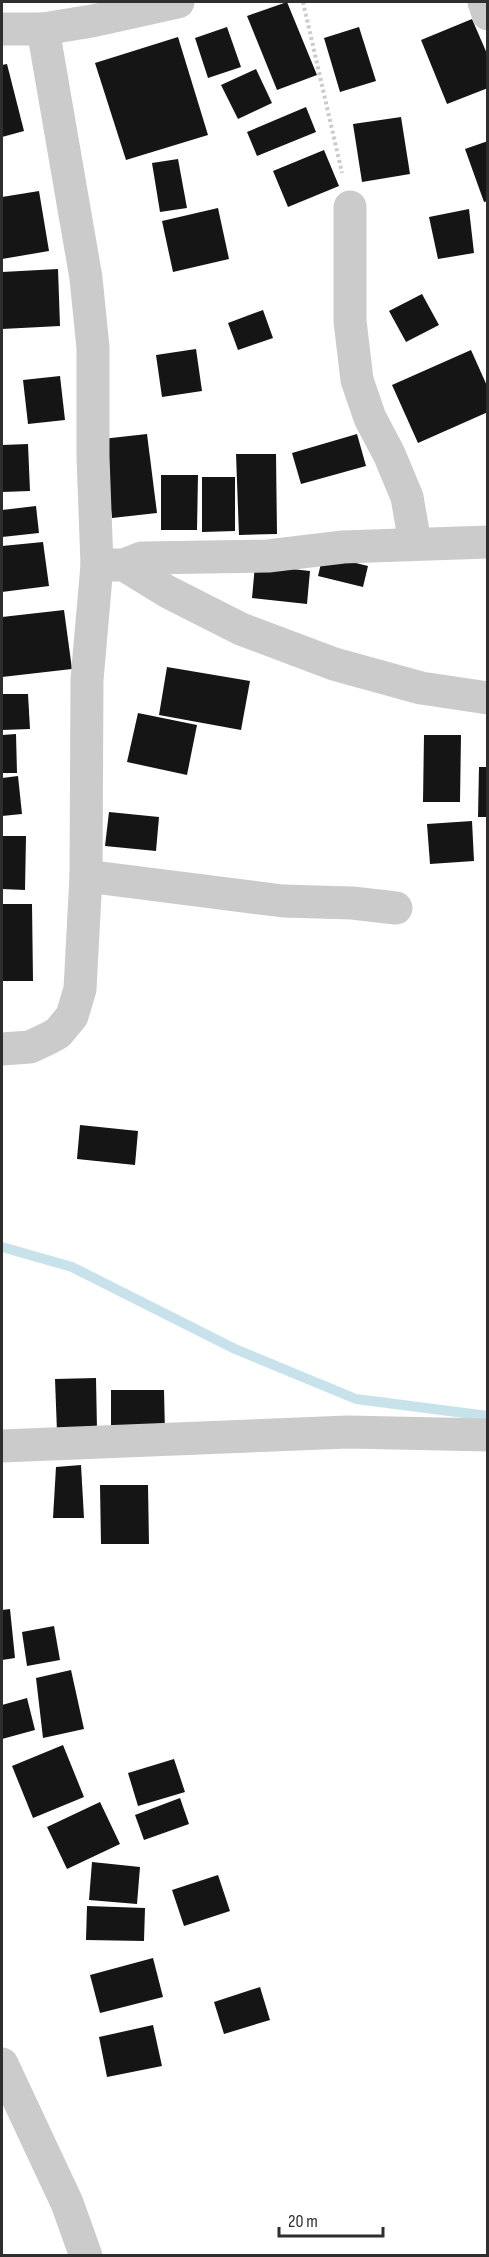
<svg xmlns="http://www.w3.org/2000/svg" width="489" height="2257" font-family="'Sofia Sans Condensed',sans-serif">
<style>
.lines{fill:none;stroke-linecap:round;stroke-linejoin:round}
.stream{stroke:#c8e2eb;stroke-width:10}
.building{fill:#151515}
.path{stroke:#cbcbcb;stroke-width:4;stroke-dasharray:3 3;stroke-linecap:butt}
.minor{stroke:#cbcbcb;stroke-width:33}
</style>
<rect width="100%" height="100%" fill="#fff"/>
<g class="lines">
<path class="stream" d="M2,1247l70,20 163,82 121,50 132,17"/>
</g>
<g class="building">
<path d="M287,2l30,73 -40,15 -30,-74z"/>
<path d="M472,19l16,37v32l-41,16 -26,-64z"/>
<path d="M227,27l14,40 -33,11 -13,-40z"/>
<path d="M359,27l17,54 -36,11 -16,-54z"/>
<path d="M178,37l30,98 -82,25 -31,-97z"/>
<path d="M7,64l17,67 -22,6v-72z"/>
<path d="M256,69l16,34 -34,16 -17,-34z"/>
<path d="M306,107l10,25 -59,24 -10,-24z"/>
<path d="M401,117l9,57 -48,8 -9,-58z"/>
<path d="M488,141v60l-4,1 -19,-53z"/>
<path d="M324,150l15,36 -51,21 -15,-36z"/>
<path d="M178,159l9,49 -27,4 -8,-49z"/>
<path d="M39,191l10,60 -47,8v-62z"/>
<path d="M218,208l11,51 -56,13 -11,-51z"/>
<path d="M469,209l5,44 -36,6 -9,-42z"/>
<path d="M58,269l2,57 -58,3v-57z"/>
<path d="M422,294l17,31 -33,17 -17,-31z"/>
<path d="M263,310l10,28 -35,12 -10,-27z"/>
<path d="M196,349l6,42 -40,6 -6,-42z"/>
<path d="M471,350l17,38v24l-70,31 -26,-58z"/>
<path d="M60,376l5,44 -37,4 -5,-44z"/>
<path d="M147,434l10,79 -45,5 -10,-79z"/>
<path d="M357,434l9,32 -65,18 -9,-31z"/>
<path d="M28,444l2,47 -28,1v-47z"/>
<path d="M236,454h40l1,80 -38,1z"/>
<path d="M161,475h37l-1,55h-36z"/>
<path d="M202,477h33v54l-33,1z"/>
<path d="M36,506l3,27 -37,4v-27z"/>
<path d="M43,542l6,44 -47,6v-46z"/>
<path d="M323,555l45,11 -5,21 -45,-11z"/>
<path d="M255,565l55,6 -3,33 -55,-6z"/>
<path d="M64,610l8,59 -70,8v-60z"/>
<path d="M167,667l83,14 -9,49 -82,-15z"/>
<path d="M2,694h26l2,35 -28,1z"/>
<path d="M138,713l59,12 -10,50 -60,-13z"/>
<path d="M16,734l1,39h-15v-38z"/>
<path d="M424,735h37l-1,67h-37z"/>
<path d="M479,767h9v50h-10z"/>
<path d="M18,776l4,38 -20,2v-38z"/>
<path d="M109,812l50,5 -3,34 -51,-5z"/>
<path d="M472,821l2,40 -44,3 -3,-40z"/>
<path d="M2,836h24l-1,54 -23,-1z"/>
<path d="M2,904h30l1,77h-31z"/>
<path d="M80,1125l58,6 -3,34 -58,-6z"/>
<path d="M96,1378l1,52 -40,2 -2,-53z"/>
<path d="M111,1390h53l1,43h-54z"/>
<path d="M81,1465l3,53h-31l3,-51z"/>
<path d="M100,1485h48l1,59h-48z"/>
<path d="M10,1609l5,49 -13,2v-50z"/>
<path d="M54,1626l6,34 -33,6 -5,-34z"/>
<path d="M71,1670l13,59 -41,9 -7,-60z"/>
<path d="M27,1698l8,32 -33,9v-34z"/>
<path d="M63,1745l21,52 -51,21 -21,-52z"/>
<path d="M174,1759l11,33 -47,14 -10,-33z"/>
<path d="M180,1798l9,26 -45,16 -9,-25z"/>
<path d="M100,1802l20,42 -53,25 -20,-42z"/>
<path d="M92,1862l48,5 -3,37 -48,-4z"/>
<path d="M218,1875l12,36 -46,15 -12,-36z"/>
<path d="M87,1906l58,2 -1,33 -58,-1z"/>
<path d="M153,1958l10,39 -63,16 -10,-38z"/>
<path d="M260,1987l10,33 -46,14 -10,-32z"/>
<path d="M153,2025l9,41 -55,11 -8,-40z"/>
</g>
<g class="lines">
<path class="path" d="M303,2l39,171"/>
<g class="minor">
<path d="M484,2l4,12"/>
<path d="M2,29h41l49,-8 86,-19"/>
<path d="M350,207v114l7,59 13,38 19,36 18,43 8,46"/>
<path d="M97,565h27l18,-7 126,-2 75,-9 145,-5"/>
<path d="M124,565l44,27 73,37 93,35 87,24 67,10"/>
<path d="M86,876l197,25 69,2 44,5"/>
<path d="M2,1049l28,-2 19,-9 9,-5 14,-17 8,-27 6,-113 1,-196 10,-115 -4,-108v-109l-7,-70 -43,-249"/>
<path d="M2,1446l346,-14 140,3"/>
<path d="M2,2064l65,139 19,53"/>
</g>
</g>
<rect width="489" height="2257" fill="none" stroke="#2e2e2e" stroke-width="6"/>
<path d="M279 2227v9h104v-9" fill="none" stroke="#2e2e2e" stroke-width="3"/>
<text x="288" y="2227" font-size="18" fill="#2e2e2e" stroke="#ffffff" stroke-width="4.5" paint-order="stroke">20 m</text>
</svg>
